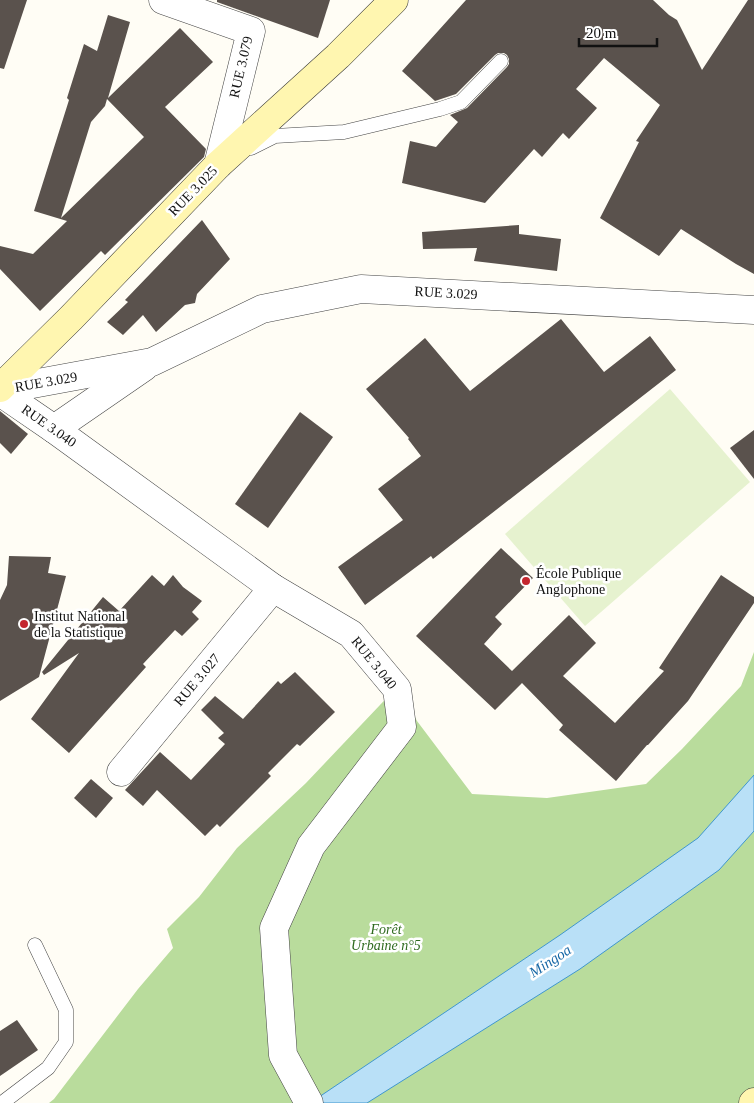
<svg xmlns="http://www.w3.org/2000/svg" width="754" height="1103" font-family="'Times New Roman',serif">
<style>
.forest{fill:#b9dc9c}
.pitch{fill:#e6f2cf}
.water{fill:#b9e0f7;stroke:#3f96cf}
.building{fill:#5a524d;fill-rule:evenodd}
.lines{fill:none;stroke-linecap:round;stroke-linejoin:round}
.lane-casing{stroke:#444;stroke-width:15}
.street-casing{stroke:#444;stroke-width:29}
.secondary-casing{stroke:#333;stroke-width:29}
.lane{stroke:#fff;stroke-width:14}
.street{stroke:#fff;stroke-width:28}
.secondary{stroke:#fff6b0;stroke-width:28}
.poi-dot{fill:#c4262e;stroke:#fff;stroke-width:2}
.labels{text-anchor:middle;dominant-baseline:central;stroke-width:5;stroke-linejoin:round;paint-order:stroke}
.street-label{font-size:14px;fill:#111;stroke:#fff}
.poi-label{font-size:14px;fill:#111;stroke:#fff;text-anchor:start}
.park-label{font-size:14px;font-style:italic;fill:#2f6b1f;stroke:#fff}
.water-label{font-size:15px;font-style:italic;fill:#1768a6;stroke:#fff}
</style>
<rect width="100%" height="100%" fill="#fffdf5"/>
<path class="forest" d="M754,652v451h-705l5,-4 84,-110 35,-41 -6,-19 32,-32 38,-49 69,-65 92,-97 19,35 55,73 75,4 99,-14 36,-35 59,-63z"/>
<path class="pitch" d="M670,389l80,93 -165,144 -80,-92z"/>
<path class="water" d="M754,775v56l-35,39 -139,99 -213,134h-57l250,-168 138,-97z"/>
<g class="building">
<path d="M0,0h27l-23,69 -4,-1z"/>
<path d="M217,0h113l-12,38 -101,-36z"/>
<path d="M466,0h187l16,15 8,5 25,50 46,-70h6v274l-18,-10 -55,-35 -22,27 -59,-38 39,-76 -3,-1 24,-36 -56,-47 -28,31 21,19 -28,31 -6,-6 -21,24 -8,-8 -49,54 -83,-20 8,-42 26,6 22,-25 -8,-7 17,-7 40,-41 2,-3v-5l-2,-4 -3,-2h-6l-3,2 -39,39 -21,7 -33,-30z"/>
<path d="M108,15l22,7 -22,76 72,-70 33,34 -48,45 41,42 -2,8 -99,98 -4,-4 -61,60 -40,-42v-23l33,8 34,-33 -33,-10 35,-111 -2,-2 17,-54 13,7zM107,99l37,38 -83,81 30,-96 14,-16z"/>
<path d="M202,220l28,39 -33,35 -2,9 -10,2 -29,27 -13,-17 -20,20 -16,-13 21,-20 -3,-2z"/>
<path d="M519,225v9l42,5 -4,32 -83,-10 3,-13 -54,1 -1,-17z"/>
<path d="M561,319l43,53 46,-36 26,34 -243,189 -2,-3 -66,49 -27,-38 65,-47 -25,-31 43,-33 -13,-17 1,-1 -43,-49 59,-51 45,53z"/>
<path d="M0,411l28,23 -17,20 -11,-11z"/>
<path d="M300,412l33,25 -65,91 -33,-24z"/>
<path d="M754,430v49l-24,-31z"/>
<path d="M501,548l32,30 -38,39 7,7 -18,20 28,27 57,-56 27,28 -33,33 52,47 49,-52 -5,-3 62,-93 33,22v6l-66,98 -40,44h-1l-31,36 -57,-51 4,-5 -41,-42 -27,27 -79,-74z"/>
<path d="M9,556l42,1 -3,16 18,3 -27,101 -39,24v-101l7,-15z"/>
<path d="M152,575l12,11 9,-11 10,12 19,14 -10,11 7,7 -17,17 -7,-6 -32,34 3,3 -77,86 -38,-34 48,-66 -35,22 -2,-3 61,-75 16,14z"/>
<path d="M295,672l40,40 -35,34 -3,-2 -29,29 3,3 -51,51 -3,-3 -12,12 -48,-46 -14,16 -18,-16 35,-38 31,28 34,-36 -7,-6 6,-5 -23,-23 14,-14 28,23 35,-38 3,3z"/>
<path d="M91,779l22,19 -17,20 -22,-20z"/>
<path d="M17,1020l21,30 -38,26v-45z"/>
</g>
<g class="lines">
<defs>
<g id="lane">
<path d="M251,148l24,-12 69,-4 96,-23 21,-7 40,-41"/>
<path d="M2,1103l46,-35 18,-26v-32l-31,-65"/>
</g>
<g id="street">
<path d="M163,0l88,31 -33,134"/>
<path d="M0,390l152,-28 110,-53 99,-20 393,21"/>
<path d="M0,392l54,37 219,159 78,46 46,55 5,38 -91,119 -37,82 9,127 26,48"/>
<path d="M54,429l90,-62"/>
<path d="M121,772l152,-184"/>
</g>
<g id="secondary">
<path d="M0,388l71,-70 147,-153 120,-109 56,-56"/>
<path d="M753,1103l1,-1"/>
</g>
</defs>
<use href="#lane" class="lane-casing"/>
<use href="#street" class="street-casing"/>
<use href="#secondary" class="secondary-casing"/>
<use href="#lane" class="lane"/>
<use href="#street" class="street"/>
<use href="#secondary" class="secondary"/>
</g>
<g class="poi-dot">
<circle cx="526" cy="581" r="5"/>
<circle cx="24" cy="624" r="5"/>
</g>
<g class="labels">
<g class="street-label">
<text transform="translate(241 67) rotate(-77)">RUE 3.079</text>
<text transform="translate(193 191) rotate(-46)">RUE 3.025</text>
<text transform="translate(446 293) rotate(3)">RUE 3.029</text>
<text transform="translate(46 382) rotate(-10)">RUE 3.029</text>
<text transform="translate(49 426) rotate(35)">RUE 3.040</text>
<text transform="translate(374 663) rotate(51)">RUE 3.040</text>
<text transform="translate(197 680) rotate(-50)">RUE 3.027</text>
</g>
<g class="poi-label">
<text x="536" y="573">École Publique<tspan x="536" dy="16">Anglophone</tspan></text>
<text x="34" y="616">Institut National<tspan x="34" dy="16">de la Statistique</tspan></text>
</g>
<g class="park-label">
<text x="386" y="929">Forêt<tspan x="386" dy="16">Urbaine n°5</tspan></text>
</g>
<g class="water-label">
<text transform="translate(550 961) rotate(-33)">Mingoa</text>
</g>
</g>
<path d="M579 38v8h78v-8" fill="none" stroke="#111111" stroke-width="2.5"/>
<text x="586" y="38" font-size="15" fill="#111111" stroke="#ffffff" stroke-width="4" paint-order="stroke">20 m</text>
</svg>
